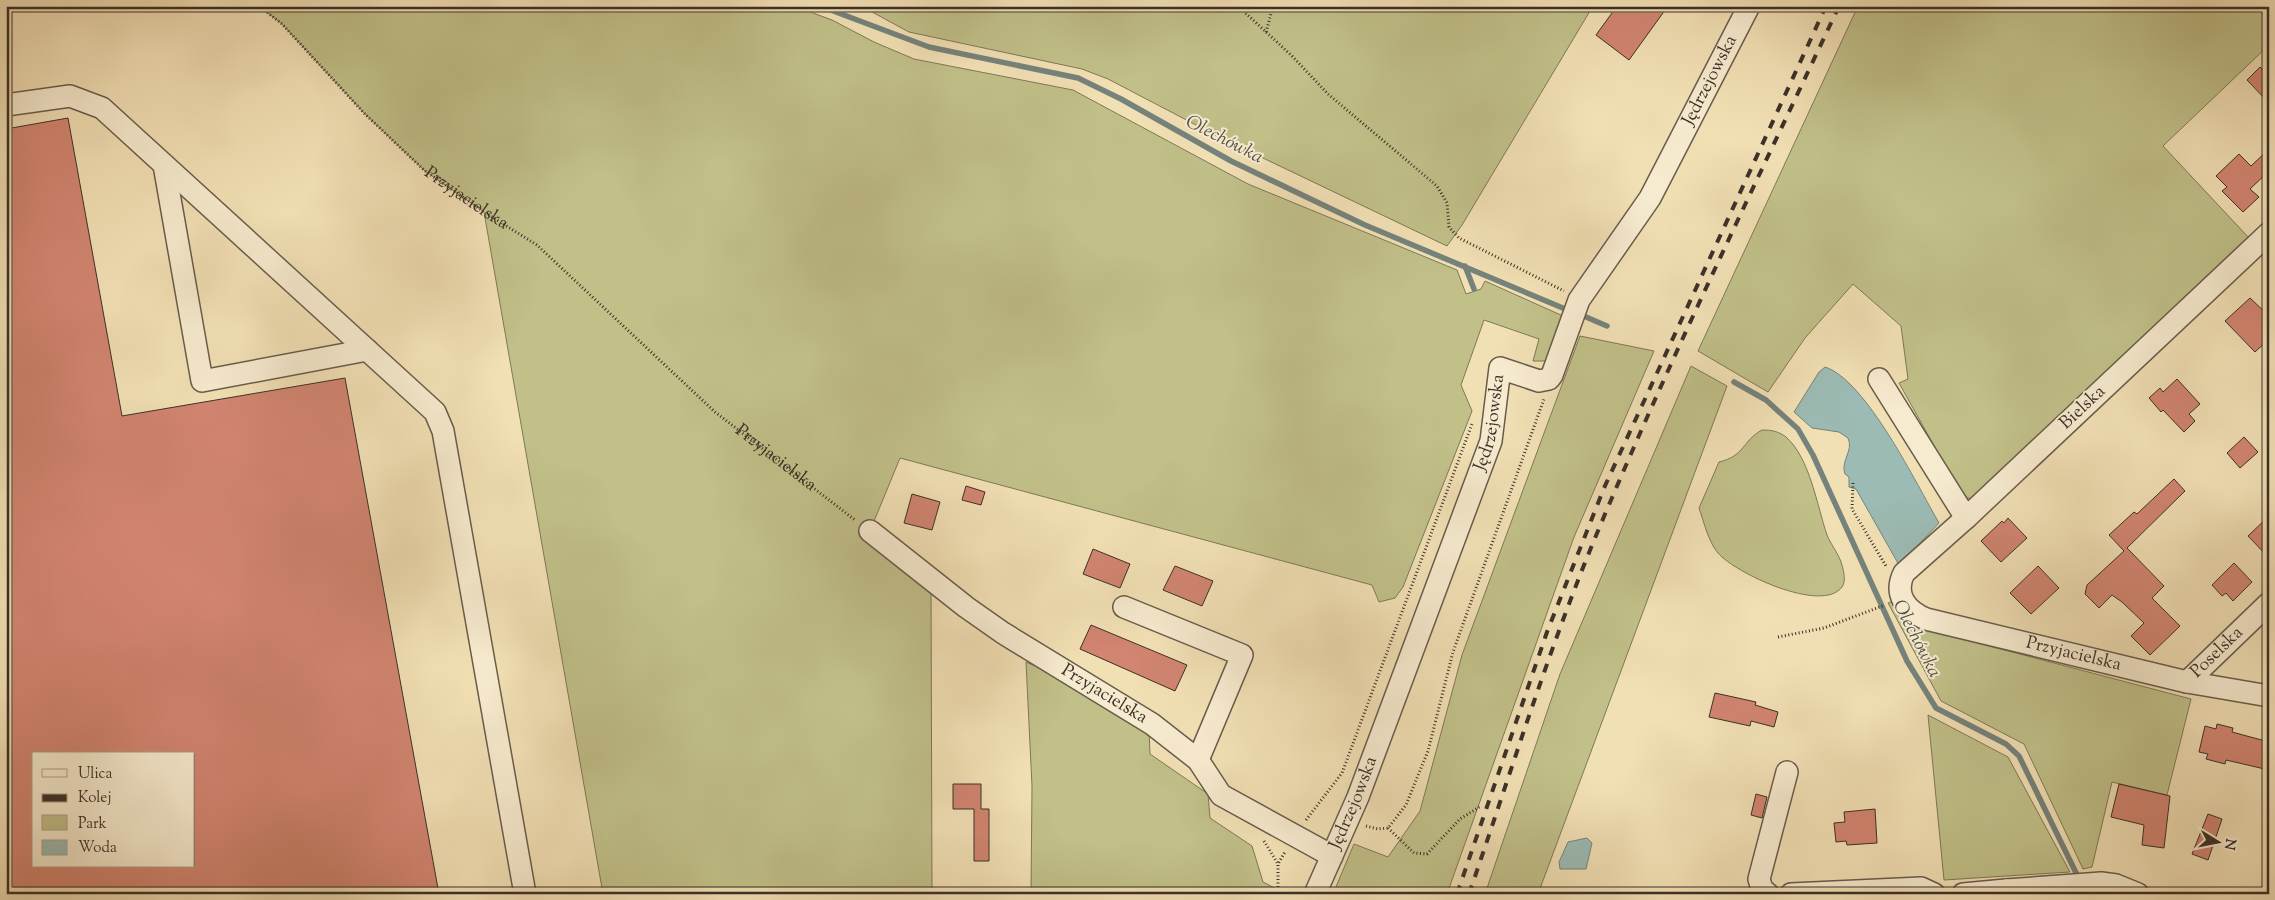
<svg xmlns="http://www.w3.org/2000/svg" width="2275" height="900" font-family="'Sorts Mill Goudy',serif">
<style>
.green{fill:#c1c089;stroke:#7e7859}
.water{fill:#9cbbb4;stroke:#75837c}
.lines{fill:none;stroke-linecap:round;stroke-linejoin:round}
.stream{stroke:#75837c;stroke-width:5.5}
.building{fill:#d28571;stroke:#3b3029;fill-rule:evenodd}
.minor-casing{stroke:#695c4c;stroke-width:24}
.path{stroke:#3b3029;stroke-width:3;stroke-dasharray:1 2.5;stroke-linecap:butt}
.minor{stroke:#f7ebcf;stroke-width:21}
.rail{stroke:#3b3029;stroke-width:4;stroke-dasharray:9 9;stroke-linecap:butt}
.labels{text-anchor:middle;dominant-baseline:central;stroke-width:4;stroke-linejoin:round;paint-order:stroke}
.street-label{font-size:18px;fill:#3b3029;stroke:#f7ebcf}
.water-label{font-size:19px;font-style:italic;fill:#53534c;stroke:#f7ebcf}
</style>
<rect width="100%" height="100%" fill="#f2e0b5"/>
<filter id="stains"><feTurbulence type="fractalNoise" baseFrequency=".004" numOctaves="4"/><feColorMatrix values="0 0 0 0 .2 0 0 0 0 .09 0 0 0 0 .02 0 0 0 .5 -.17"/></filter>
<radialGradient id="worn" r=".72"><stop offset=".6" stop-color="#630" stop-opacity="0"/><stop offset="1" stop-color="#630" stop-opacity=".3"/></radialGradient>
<g class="green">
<path d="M259,6h535l38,14 42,22 40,17 159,31 175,94 209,86 9,24 15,-5 4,-8 78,35 -16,45h-14l6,-22 -55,-19 -23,65 11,26 -69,176 -8,11 -16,4 -7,-17 -472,-127 -30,73 61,49 1,314h-329l-119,-682 -59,-41 -60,-57 -83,-90z"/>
<path d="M861,6h732l-131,219 -15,21 -228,-109 -111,-58 -26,-10 -173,-37z"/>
<path d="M1858,6h408l-4,8 7,3v28l-106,101 86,92 -268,261 -13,-1 -7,-4 -62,-111 9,-4 -7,-53 -48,-42 -48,54 -37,54 -70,-41z"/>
<path d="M1580,336l74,15 -80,186 -127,357h-114l21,-50 34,13 32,-46 42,-156z"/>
<path d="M1691,366l36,20 -189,508h-53l75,-220z"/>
<path d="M1762,430c9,0 16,1 24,7 24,21 31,69 41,98 4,10 12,19 15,30 2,7 4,17 0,22 -20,27 -107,-14 -124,-34 -10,-12 -14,-31 -19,-45l20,-46c26,-6 23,-21 43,-32z"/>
<path d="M1893,601l15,19 9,7 274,72 -24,96 -55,-13 -20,85 -9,2 -59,-125 -83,-43 -53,-98z"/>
<path d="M1026,662l30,13 93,56 1,23 58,40 2,24 42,28 11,36 23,12h-255l1,-108z"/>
<path d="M1928,715l80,42 62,115 -126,8z"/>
</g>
<g class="water">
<path d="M1825,367c41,13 92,118 114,156l-40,42 -43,-76 -7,-2v-10l-4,-3c-5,-13 9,-23 3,-36l-9,-6 -27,-4 -18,-16 25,-40z"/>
<path d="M1587,838l5,5 -6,26h-26l-1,-7 9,-20z"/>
</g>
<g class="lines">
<g class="stream">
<path d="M820,6l109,41 149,31 43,21 110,62 134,64 205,86"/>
<path d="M1465,266l9,23"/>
<path d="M1579,314l28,12"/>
<path d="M1734,382l32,18 32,29 15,26 94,206 29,47 70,36 13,12 61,125"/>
</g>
</g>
<g class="building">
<path d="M1617,6h51l-39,54 -33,-25z"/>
<path d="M2260,67l9,9v27l-22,-23z"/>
<path d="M68,118l54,298 223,-38 94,516h-433v-765zM34,754h160v112h-160z"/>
<path d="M2269,149v22l-19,18 9,8 -16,15 -21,-21 5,-4 -11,-11 23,-22 12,12z"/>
<path d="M2250,298l19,18v23l-14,13 -30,-31z"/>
<path d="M2177,379l23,25 -11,10 6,7 -11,11 -21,-22 -2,2 -12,-14 11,-10 3,4z"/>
<path d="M2244,437l14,15 -18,16 -13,-15z"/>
<path d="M2174,479l11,12 -58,57 37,38 -12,12 28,28 -30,29 -19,-19 13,-13 -22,-21 -10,-7 -13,13 -14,-14 2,-9 37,-34 -15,-16 25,-23 3,2z"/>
<path d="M966,486l19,6 -4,13 -19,-5z"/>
<path d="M912,494l28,8 -8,28 -28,-7z"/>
<path d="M2269,516v42l-21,-22z"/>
<path d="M2008,518l19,20 -26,24 -20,-21 21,-20 2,2z"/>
<path d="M1093,549l37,15 -10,24 -37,-14z"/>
<path d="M2234,563l18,19 -19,19 -7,-8 -4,3 -10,-11z"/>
<path d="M1175,566l38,15 -11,25 -39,-16z"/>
<path d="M2038,566l21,22 -28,26 -21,-21z"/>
<path d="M1091,625l96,40 -12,26 -95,-42z"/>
<path d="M1715,693l41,9 -1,3 23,7 -4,15 -23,-6 -1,5 -41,-9z"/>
<path d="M2217,724l16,4 -1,4 37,10v28l-43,-10 -1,4 -19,-5 2,-5 -9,-2 6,-26 11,3z"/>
<path d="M953,784h28v25h8v52h-15v-52h-21z"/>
<path d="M2119,784l51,12 -6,52 -22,-3 2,-20 -33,-8z"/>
<path d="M1756,794l11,3 -5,21 -11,-3z"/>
<path d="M1875,809l2,34 -30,2 -1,-4 -10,1 -2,-19 11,-1 -1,-10z"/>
<path d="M2208,814l14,5 -14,41 -16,-6z"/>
</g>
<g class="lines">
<defs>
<g id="minor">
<path d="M6,105l64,-9 32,12 333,304 8,19 82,463"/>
<path d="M164,165l38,216 165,-31"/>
<path id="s2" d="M2269,233l-303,285 -62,55c-11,22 3,38 22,46l261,63 82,14"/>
<path d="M1879,379l87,139"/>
<path id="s3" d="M870,531l96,76 37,26 149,91 46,36 23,35 111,61"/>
<path d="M1124,607l118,48 -44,105"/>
<path id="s4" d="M2187,682l82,-79"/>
<path id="s5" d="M1315,894l43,-97 133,-356 9,-73 39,13 10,-2 3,-4 27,-75 71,-102 99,-192"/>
<path d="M1768,894l-6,-5 -3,-10 28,-107"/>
<path d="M1791,894l130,-6 13,6"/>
<path d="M1963,894l43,-4"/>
<path d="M1999,894l7,-4 95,-7 15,2 22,9"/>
</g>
</defs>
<use href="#minor" class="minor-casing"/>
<g class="path">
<path id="s1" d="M259,6l23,18 83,90 60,57 59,41 53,33 178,167 140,108"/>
<path d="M1238,6l54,50 36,38 109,92 10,17 2,24 10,11 105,53"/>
<path d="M1266,32l7,-26"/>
<path d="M1853,483l-1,26 34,57"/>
<path d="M1778,637l46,-9 61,-23"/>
<path d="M1306,820l36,-47 130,-349"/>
<path d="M1366,826l12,3 10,-1 18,-23 22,-54 25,-99 91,-253"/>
<path d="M1388,828l26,25 13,1 33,-35 21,-13"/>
<path d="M1264,841l14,23"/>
<path d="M1278,894v-30l7,-12"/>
</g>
<use href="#minor" class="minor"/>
<g class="rail">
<path d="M1457,894l90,-262 57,-144 222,-482"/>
<path d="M1469,894c41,-119 78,-240 126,-356 75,-180 161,-355 244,-532"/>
</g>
</g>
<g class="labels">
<g class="street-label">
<text stroke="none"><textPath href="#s5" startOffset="952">Jędrzejowska</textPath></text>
<text stroke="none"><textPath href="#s1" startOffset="284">Przyjacielska</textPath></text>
<text transform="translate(2083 408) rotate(-43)">Bielska</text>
<text stroke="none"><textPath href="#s5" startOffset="504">Jędrzejowska</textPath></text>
<text stroke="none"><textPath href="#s1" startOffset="689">Przyjacielska</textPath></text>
<text stroke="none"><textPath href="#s4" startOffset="42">Poselska</textPath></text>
<text stroke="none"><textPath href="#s2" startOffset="709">Przyjacielska</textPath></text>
<text stroke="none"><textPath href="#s3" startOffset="286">Przyjacielska</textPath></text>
<text stroke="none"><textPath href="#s5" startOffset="99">Jędrzejowska</textPath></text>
</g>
<g class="water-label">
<text transform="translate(1224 140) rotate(27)">Olechówka</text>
<text transform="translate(1916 639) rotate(63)">Olechówka</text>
</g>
</g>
<rect width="2275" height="900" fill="none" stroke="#f2e0b5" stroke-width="25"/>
<rect x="8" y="8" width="2260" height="885" fill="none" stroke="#3b3029" stroke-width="2.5"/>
<rect x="12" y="12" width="2250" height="875" fill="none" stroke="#3b3029"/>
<rect x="32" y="752" width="162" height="115" fill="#f7ebcf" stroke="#aca08d"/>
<rect x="42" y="769" width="25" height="8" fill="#f7ebcf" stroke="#aca08d"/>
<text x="78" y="778" font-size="15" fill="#3b3029">Ulica</text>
<rect x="42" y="794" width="25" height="8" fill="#3b3029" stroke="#aca08d"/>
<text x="78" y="802" font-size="15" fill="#3b3029">Kolej</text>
<rect x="42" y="815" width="25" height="15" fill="#c1c089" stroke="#aca08d"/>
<text x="78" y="828" font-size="15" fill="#3b3029">Park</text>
<rect x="42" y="840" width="25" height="15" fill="#9cbbb4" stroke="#aca08d"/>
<text x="78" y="852" font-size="15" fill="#3b3029">Woda</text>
<g transform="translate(2218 842) rotate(100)" stroke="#f7ebcf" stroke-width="4" paint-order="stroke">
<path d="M0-4L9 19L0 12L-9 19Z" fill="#3b3029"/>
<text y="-8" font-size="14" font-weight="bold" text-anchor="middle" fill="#3b3029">N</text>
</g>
<rect width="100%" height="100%" filter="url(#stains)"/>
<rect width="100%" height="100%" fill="url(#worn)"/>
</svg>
